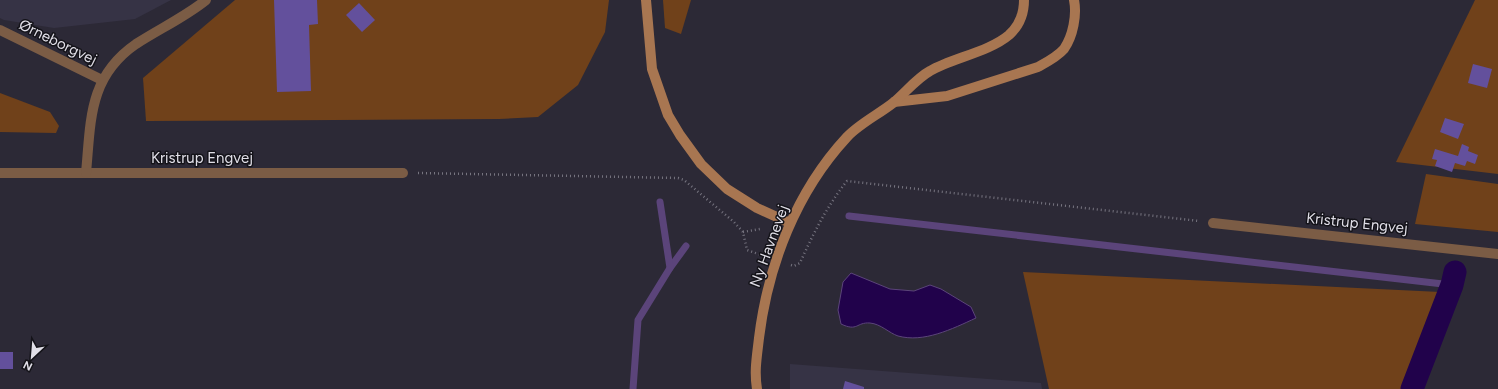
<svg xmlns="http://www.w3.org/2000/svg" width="1498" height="389" font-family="Figtree,sans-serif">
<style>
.built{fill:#363345}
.green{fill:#70411a}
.water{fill:#21024b;stroke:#5b447a}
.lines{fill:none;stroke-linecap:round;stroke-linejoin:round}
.stream{stroke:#5b447a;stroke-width:7}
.canal{stroke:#21024b;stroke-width:23}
.building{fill:#63509c}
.path{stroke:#777580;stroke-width:2.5;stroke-dasharray:1 3;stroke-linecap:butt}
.lane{stroke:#7b5c45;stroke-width:10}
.street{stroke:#7b5c45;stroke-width:10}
.secondary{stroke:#a87651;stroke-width:10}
.labels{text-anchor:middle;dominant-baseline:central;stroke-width:3;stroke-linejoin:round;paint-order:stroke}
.street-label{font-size:15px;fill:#e1dfe8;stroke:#141319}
</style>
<rect width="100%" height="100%" fill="#2c2936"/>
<g class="built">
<path d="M0,0h171l-36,19 -81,9 -50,-8 -4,-2z"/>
<path d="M790,364l251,19 1,6h-252z"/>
</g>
<g class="green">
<path d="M235,0h374l-4,32 -27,53 -40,32 -39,2 -353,2 -3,-43z"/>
<path d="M663,0h28l-10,34 -16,-6z"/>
<path d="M1475,0h23v174l-102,-12z"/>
<path d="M0,93l50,19 9,14 -3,7 -56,-1z"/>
<path d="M1426,174l72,10v48l-83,-8z"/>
<path d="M1023,272l417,20 -39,97h-352z"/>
</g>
<path class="water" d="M851,273l39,16 24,2 16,-6 11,4 30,18 5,11c-24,11 -52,25 -78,18 -9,-3 -17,-12 -28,-13 -14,-1 -12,9 -29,1l-3,-14 5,-28z"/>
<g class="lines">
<g class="stream">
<path d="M849,216l603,69"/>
<path d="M670,268l16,-22"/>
<path d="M633,389l5,-69 32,-52 -10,-66"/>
</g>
<path class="canal" d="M1412,389l40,-104 3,-13"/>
</g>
<g class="building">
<path d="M274,0h43l1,24 -9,1 2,66 -34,1z"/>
<path d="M359,3l16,17 -13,12 -16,-17z"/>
<path d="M1473,64l19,5 -5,19 -19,-5z"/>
<path d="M1445,118l19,6 -6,15 -18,-7z"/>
<path d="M1462,144l7,3 -1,4 10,4 -3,9 -8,-3 -2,5 -10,-3 -3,9 -17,-6 2,-6 -5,-1 3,-10 23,7z"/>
<rect x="0" y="352" width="13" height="17"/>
<path d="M845,381l19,6v2h-21z"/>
</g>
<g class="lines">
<g class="path">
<path d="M418,173l260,5 6,2 50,42 9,10 4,18 14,5"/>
<path d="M743,232l17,-3"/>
<path d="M791,265l3,1 6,-3c13,-29 27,-57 47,-82l352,40"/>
</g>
<path class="lane" d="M0,30l102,50"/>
<g class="street">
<path d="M0,173h403"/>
<path d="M86,173c5,-52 2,-96 50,-129 23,-15 49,-27 70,-44"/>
<path d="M1213,223l285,31"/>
</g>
<g class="secondary">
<path d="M646,0l6,69 16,46 12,20 21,29 26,25 30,19 33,15"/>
<path d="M894,102l53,-6 91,-29c9,-5 19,-10 26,-18 9,-13 13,-34 10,-49"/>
<path d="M757,389c-3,-18 0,-33 2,-51 9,-73 37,-146 88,-201 12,-13 32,-23 46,-34 12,-10 24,-25 37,-32 22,-13 59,-19 79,-36 10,-9 15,-22 15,-35"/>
</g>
</g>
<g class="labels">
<g class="street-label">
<text transform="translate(58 42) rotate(26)">Ørneborgvej</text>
<text x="202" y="158">Kristrup Engvej</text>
<text transform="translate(1357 223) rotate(6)">Kristrup Engvej</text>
<text transform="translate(769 246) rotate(-70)">Ny Havnevej</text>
</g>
</g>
<g transform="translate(32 357) rotate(206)" stroke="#141319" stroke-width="3" paint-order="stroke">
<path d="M0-3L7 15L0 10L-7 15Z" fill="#e1dfe8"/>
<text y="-6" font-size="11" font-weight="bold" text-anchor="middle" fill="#e1dfe8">N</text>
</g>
</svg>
